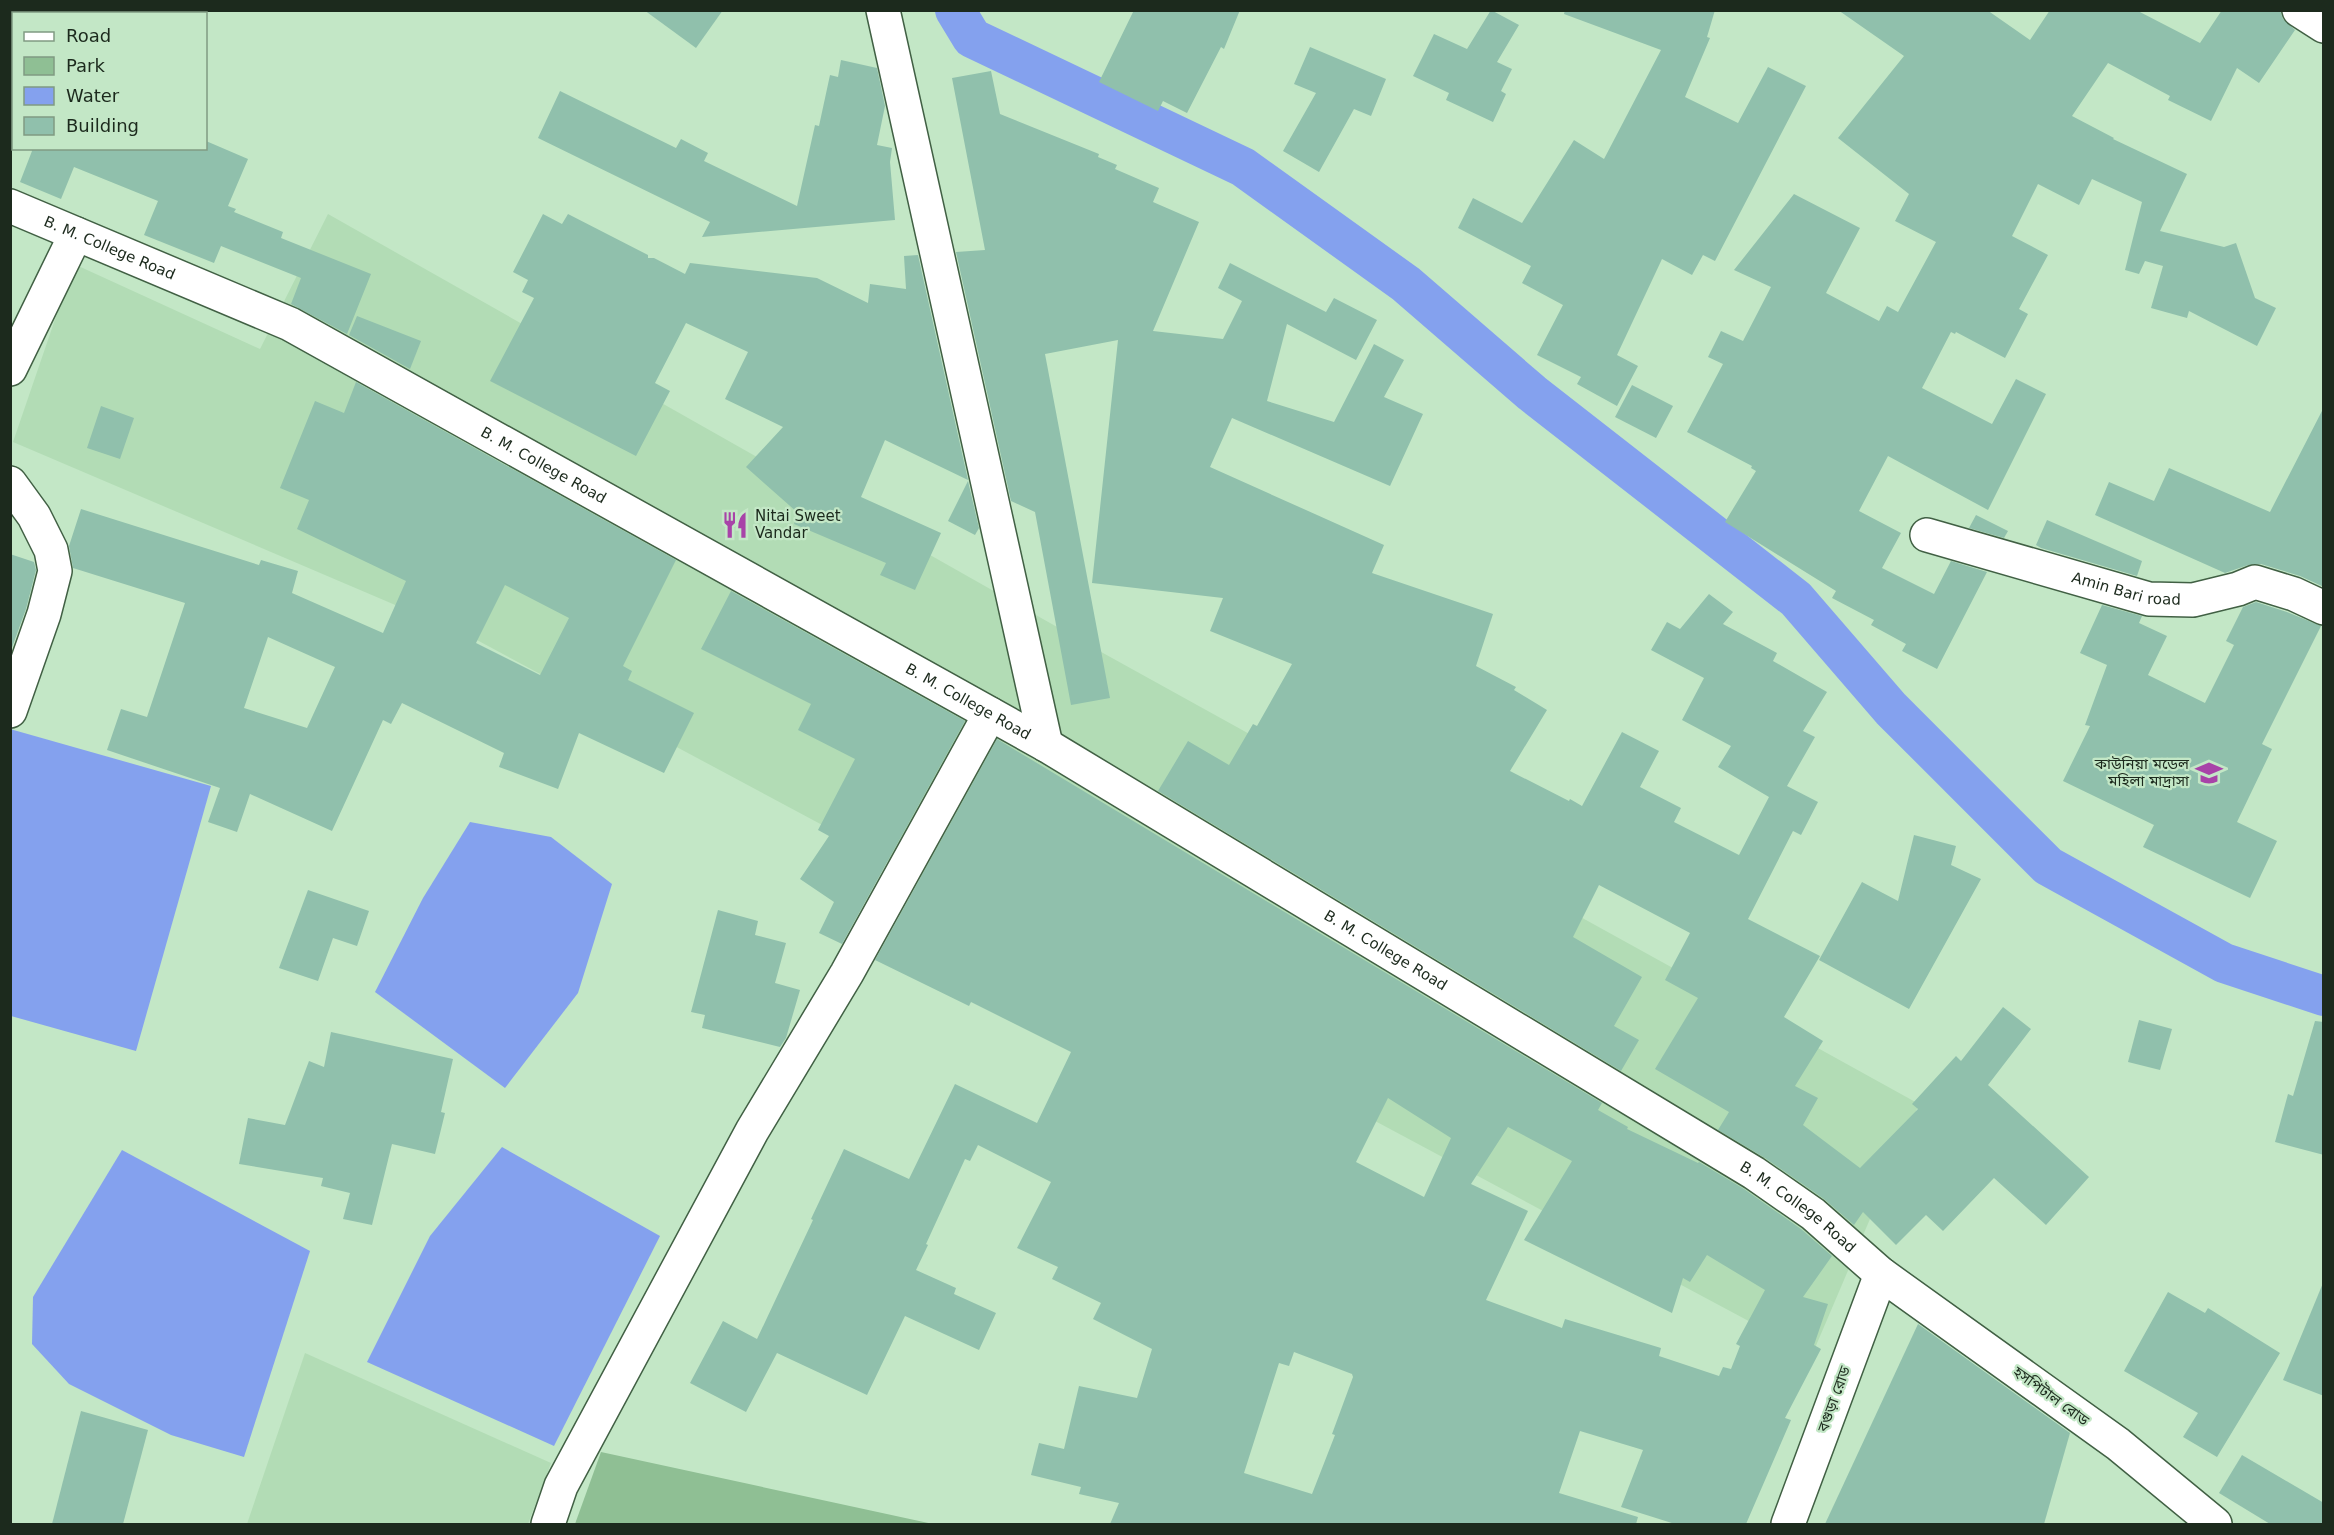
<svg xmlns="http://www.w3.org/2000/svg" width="2334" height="1535" font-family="'DejaVu Sans','Noto Sans Bengali',sans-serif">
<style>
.built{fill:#b2dcb5}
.green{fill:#8fbf94}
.water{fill:#84a1ee}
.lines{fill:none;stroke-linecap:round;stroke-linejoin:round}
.canal{stroke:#84a1ee;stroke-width:40}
.building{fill:#90c0ac;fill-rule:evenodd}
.minor-casing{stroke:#416044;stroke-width:36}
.tertiary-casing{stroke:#416044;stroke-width:36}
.secondary-casing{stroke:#416044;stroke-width:36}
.primary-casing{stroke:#416044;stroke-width:36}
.minor{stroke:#fff;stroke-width:33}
.tertiary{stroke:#fff;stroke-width:33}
.secondary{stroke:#fff;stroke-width:33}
.primary{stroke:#fff;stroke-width:33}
.labels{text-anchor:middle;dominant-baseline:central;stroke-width:4.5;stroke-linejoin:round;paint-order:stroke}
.street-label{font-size:15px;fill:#1c2a1d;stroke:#c3e7c6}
.poi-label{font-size:15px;fill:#1c2a1d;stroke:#c3e7c6;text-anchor:start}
</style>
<rect width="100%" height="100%" fill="#c3e7c6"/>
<g class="built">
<path d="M328,214l775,439 816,451 -107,251 -1337,-716 -462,-197 61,-178 186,85z"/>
<path d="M305,1353l246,110 -23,61h-281z"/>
</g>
<path class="green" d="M601,1452l332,72h-358z"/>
<g class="water">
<path d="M10,729l201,57 -75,265 -125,-35z"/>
<path d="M470,822l81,15 61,47 -34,109 -73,95 -130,-96 48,-94z"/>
<path d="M502,1147l158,89 -106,210 -187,-84 63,-126z"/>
<path d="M122,1150l188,101 -66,206 -73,-22 -102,-51 -37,-40 1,-47z"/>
</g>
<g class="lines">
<path class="canal" d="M955,10l17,28 271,129 163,117 126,109 264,206 95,110 157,157 176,97 100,33"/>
</g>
<g class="building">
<path d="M644,10h79l-27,38z"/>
<path d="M1134,10h106l-16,39 -3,-2 -34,66 -24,-12 -5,10 -59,-29z"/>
<path d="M1491,10l28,15 -22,37 15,7 -11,22 5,3 -13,28 -47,-22 3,-7 -36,-17 21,-42 33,15z"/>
<path d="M1565,10h150l-8,27 3,1 -25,59 53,26 30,-56 38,19 -91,175 -12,-6 -11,20 -30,-16 -45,96 21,11 -21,40 -40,-22 4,-7 -44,-22 26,-50 -41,-22 9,-17 -73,-38 15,-30 49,25 52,-83 30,19 57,-109 -97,-36z"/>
<path d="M1838,10h149l43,30 20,-30h86l64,33 22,-33h58l3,9 12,11 -36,53 -22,-15 -26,53 -43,-21 2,-4 -62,-33 -36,53 42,22 -1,1 74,35 -27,57 64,16 12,-4 19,55 21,10 -19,38 -68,-35 -2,7 -36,-10 12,-42 -18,-5 -6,13 -14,-4 17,-68 -50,-23 -13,26 -41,-21 -26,52 36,19 -29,54 9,5 -23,44 -49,-26 -1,2 -4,-2 -29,56 70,36 24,-45 30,15 -58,116 -100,-54 -29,55 42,22 -19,35 52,26 17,-33 36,11 -50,97 -35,-18 4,-7 -35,-19 3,-5 -42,-22 4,-7 -111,-69 31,-51 -5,-3 1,-2 -65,-34 36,-68 -15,-7 13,-26 22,10 28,-54 -37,-17 60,-76 66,34 -34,65 53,28 8,-15 11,6 38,-70 -41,-21 14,-27 -71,-56 66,-82z"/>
<path d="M1310,47l76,32 -15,37 -17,-7 -35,63 -36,-21 33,-58 -22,-9z"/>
<path d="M841,60l36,8 8,38 -8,39 15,3 -2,14 5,58 -193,17 8,-15 -172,-84 22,-47 116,57 5,-9 27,14 -4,8 93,45 18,-81 4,1 11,-51 8,2z"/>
<path d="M991,71l9,43 99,40 -1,3 19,8 -2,4 44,19 -6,14 46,20 -46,109 70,8 19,-38 -24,-13 12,-25 96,49 8,-14 43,22 -21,40 -69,-36 -20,77 67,21 40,-78 30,16 -20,37 39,17 -33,72 -158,-68 -22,49 174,78 -12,28 121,41 -17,52 40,21 -2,3 33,20 -37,61 59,30 1,-2 12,7 40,-74 37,19 -19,36 41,21 -7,14 65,33 30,-58 -51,-30 13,-21 -49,-26 22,-42 -53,-28 16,-28 13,7 29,-35 24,18 -10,12 54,29 -4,8 54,31 -24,39 12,6 -28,49 31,16 -17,33 -8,-4 -45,88 72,37 -36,61 39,24 -28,45 23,12 -15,27 57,43 58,-59 -6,-5 44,-48 5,5 42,-54 28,22 -43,56 101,92 -43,48 -52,-47 -51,53 -17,-16 -30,30 -33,-33 -9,13 -30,-26 -59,-41 -47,-28 11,-18 -74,-43 43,-71 -33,-18 25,-47 -91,-48 -26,52 69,40 -28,49 25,14 -18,31 -463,-280 30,-50 41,24 24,-41 4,2 35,-62 -82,-33 13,-33 -131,-15 26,-243 -73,14 65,344 -39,7 -36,-193 -24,-11 -55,-249 29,-2 -33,-172z"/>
<path d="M206,141l42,18 -20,47 8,3 -2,3 49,20 -2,6 90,36 -24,60 -56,-30 10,-26 -80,-32 -7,17 -70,-28 14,-34 -84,-34 -13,32 -41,-17 12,-31 -1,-3h175z"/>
<path d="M543,214l19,10 6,-10 80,41v3h6l31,16 5,-11 127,15 51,25 2,-19 36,5 -2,-33 14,-1 50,225 -83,-40 -24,57 80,36 -26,57 -35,-15 6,-12 -92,-39 4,-11 -52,-46 37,-40 -58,-28 23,-47 -62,-29 -31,60 15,8 -34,65 -146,-75 44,-83 -12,-6 6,-12 -15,-8z"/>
<path d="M357,316l64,25 -11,28 -61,-34z"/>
<path d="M356,382l320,178 -53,106 9,5 -4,9 66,33 -30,60 -85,-40 -21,56 -59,-22 5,-14 -102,-50 -11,21 -8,-4 -51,111 -82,-37 -13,38 -29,-10 12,-34 -113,-38 14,-41 26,8 38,-114 -112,-35 -4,-22 12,-37 178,56 2,-5 37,11 -6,22 91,40 23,-52 -109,-52 12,-29 -29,-12 35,-87 29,12zM505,585l64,33 -29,57 -64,-32zM268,637l67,30 -28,61 -63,-20z"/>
<path d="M1632,385l41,21 -17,32 -41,-21z"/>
<path d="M101,406l33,12 -14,41 -33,-11z"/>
<path d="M2324,407v180l-24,-11 -39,-12 -13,1 -23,8 -130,-58 14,-33 45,19 15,-33 101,44z"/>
<path d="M968,481l11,47 -4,7 -27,-14z"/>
<path d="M1976,515l32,16 -4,7 -35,-10z"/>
<path d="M2047,520l95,41 -5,15 -96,-28 -5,-3z"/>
<path d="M10,554l24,8 2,8 -10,39 -16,44z"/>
<path d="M731,591l234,130 -123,223 -23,-11 15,-31 -34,-23 29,-43 -11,-6 37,-71 -57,-29 13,-26 -110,-55z"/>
<path d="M2256,602l31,10 34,14 -59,118 10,5 -35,73 40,19 -27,57 -107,-51 11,-22 -91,-44 27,-55 -5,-1 22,-60 -27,-12 22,-48 40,11 -3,7 28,13 -19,39 57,28 29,-58 -8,-4 17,-34z"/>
<path d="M997,739l605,364 -4,7 30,17 -1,2 71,34 1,-1 45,27 57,40 31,27 -29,41 25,7 -14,41 7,4 -36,69 6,2 -45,104h-71l-54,-17 22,-57 -63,-19 -21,62 79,24 -2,7h-526l9,-21 -40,-9 2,-7 -50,-12 8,-32 25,6 15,-63 58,12 15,-49 -59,-30 8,-16 -49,-24 6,-12 -41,-19 34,-66 -73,-37 -8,16 -5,-2 -39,85 2,1 -12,25 40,18 -2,6 42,19 -17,37 -74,-34 -38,79 -90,-42 -31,59 -56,-29 33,-62 34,18 56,-119 -2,-1 33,-70 65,30 46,-95 82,39 34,-71 -100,-50 -2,4 -94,-46zM1388,1098l63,40 -27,59 -68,-35zM1508,1127l64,34 -48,79 148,73 11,-35 7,4 17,-27 58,35 -29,54 4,2 -9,23 -8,-2 -4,9 -60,-20 2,-8 -96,-29 -3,9 -76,-28 42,-89 -57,-27zM1294,1352l58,22 1,3 -21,57 3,1 -23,59 -68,-21 35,-110 10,3z"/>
<path d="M1914,835l42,11 -5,19 30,14 -72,130 -90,-49 43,-78 36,19z"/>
<path d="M308,890l61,21 -12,35 -24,-8 -15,43 -39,-13z"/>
<path d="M718,910l40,11 -3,14 31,8 -11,40 25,7 -14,48 -6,9 -78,-19 3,-13 -14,-3z"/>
<path d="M2139,1020l33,9 -12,41 -32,-8z"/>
<path d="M2315,1021l9,1v133l-49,-13 13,-48 5,2z"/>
<path d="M331,1032l122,27 -12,53 4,1 -10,41 -43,-10 -20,81 -29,-6 7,-26 -29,-7 2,-8 -84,-14 9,-46 37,7 24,-64 15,6z"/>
<path d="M2323,1283h1v113l-41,-16z"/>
<path d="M2168,1292l37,21 3,-5 72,45 -63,104 -34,-20 15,-24 -74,-42z"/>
<path d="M1918,1324l152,109 -26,91h-219z"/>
<path d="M81,1411l67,19 -25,94h-71z"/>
<path d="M2242,1455l82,48v21h-54l-51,-31z"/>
</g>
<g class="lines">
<defs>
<g id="minor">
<path d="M10,369l66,-135"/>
<path d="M10,483l24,33 17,34 4,21 -11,43 -34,97"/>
<path id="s1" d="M1927,535l222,64 44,1 45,-11 17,-7 39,12 30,14"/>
<path d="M548,1524l13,-38 191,-355 95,-158 143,-259"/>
</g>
<g id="tertiary">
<path d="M883,10l163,735"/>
<path d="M2299,10l25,16"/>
</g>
<path id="secondary" d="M1788,1524l93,-250"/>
<g id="primary">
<path id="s2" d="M10,206l280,118 756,421 708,428 59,41 68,60 237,170 97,80"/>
</g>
</defs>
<use href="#minor" class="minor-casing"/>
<use href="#tertiary" class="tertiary-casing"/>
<use href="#secondary" class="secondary-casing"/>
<use href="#primary" class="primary-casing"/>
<use href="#minor" class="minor"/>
<use href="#tertiary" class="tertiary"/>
<use href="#secondary" class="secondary"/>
<use href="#primary" class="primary"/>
</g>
<defs>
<symbol id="restaurant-bare" viewBox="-9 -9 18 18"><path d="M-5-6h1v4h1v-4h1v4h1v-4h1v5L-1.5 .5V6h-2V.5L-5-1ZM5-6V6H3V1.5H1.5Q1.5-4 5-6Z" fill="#a843a8" stroke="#c3e7c6" stroke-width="2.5" paint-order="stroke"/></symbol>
<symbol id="school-bare" viewBox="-9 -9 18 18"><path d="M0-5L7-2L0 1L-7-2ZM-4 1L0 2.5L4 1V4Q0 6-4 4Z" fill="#a843a8" stroke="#c3e7c6" stroke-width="2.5" paint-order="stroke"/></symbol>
</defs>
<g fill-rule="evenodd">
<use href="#restaurant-bare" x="716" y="506" width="38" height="38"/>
<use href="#school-bare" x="2190" y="754" width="38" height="38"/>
</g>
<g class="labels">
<g class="street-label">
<text stroke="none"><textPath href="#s2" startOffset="108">B. M. College Road</textPath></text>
<text stroke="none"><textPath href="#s2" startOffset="594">B. M. College Road</textPath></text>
<text stroke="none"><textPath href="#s1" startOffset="207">Amin Bari road</textPath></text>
<text stroke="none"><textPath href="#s2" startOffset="1080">B. M. College Road</textPath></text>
<text stroke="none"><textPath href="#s2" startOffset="1566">B. M. College Road</textPath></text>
<text stroke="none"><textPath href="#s2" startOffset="2052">B. M. College Road</textPath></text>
<text transform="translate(2051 1396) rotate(36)">হসপিটাল রোড</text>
<text transform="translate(1834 1399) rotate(-70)">বগুড়া রোড</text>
</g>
<g class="poi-label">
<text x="755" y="516">Nitai Sweet<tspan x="755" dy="17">Vandar</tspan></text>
<text x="2189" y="764" text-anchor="end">কাউনিয়া মডেল<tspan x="2189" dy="17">মহিলা মাদ্রাসা</tspan></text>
</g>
</g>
<rect width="2334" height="1535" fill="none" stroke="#1c2a1d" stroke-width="24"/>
<rect x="12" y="12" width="195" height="138" fill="#c3e7c6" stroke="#809b82" stroke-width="1.5"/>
<rect x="24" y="32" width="30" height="9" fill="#ffffff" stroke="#809b82" stroke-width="1.5"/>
<text x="66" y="42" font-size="18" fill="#1c2a1d">Road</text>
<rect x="24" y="57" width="30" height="18" fill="#8fbf94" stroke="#809b82" stroke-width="1.5"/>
<text x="66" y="72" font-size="18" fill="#1c2a1d">Park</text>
<rect x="24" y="87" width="30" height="18" fill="#84a1ee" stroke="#809b82" stroke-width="1.5"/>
<text x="66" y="102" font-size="18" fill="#1c2a1d">Water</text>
<rect x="24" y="117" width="30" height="18" fill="#90c0ac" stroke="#809b82" stroke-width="1.5"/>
<text x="66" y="132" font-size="18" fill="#1c2a1d">Building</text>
</svg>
